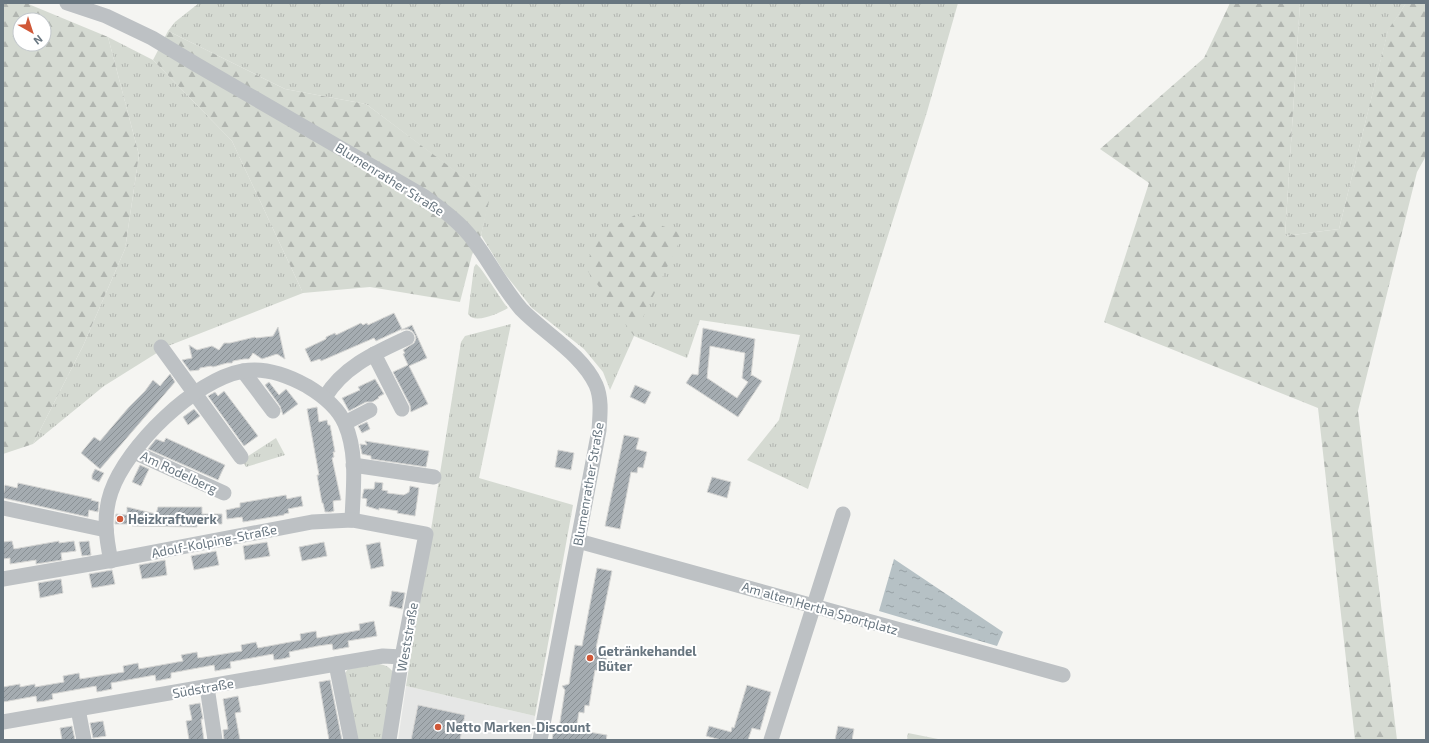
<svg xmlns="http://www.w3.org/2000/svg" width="1429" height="743" font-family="'Exo 2',sans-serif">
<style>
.built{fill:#e6e7e6}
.grass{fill:url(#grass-tufts)}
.forest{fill:url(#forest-firs);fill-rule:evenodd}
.water{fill:url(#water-ripples)}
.building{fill:url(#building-hatch);stroke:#d7d7d5;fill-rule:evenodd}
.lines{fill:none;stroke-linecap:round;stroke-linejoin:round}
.minor{stroke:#bdc1c4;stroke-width:15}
.poi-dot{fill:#d05838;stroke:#fff;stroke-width:1.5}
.labels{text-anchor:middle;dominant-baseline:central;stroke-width:4;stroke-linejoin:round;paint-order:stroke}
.street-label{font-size:13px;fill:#687680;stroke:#fff}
.poi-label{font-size:13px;font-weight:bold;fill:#687680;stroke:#fff;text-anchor:start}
</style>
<defs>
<pattern id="grass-tufts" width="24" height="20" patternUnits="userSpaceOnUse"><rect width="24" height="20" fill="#d5dad2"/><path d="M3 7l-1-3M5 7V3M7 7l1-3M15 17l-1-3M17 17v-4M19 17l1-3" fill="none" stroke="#b1b5b0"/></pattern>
<pattern id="forest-firs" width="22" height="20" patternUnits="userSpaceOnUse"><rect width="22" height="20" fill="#d5dad2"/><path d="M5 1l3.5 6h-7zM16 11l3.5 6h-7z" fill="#b1b5b0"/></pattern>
<pattern id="water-ripples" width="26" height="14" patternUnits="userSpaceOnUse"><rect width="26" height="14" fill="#b6c1c5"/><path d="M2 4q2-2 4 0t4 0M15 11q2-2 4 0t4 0" fill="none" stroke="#98a1a5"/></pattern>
<pattern id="building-hatch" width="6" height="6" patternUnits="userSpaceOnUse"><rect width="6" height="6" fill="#a5acb1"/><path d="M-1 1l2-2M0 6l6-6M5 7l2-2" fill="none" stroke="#8a9195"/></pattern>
</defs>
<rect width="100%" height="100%" fill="#f5f5f2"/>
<path class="built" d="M406,686l129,30 -4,24h-133z"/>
<g class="grass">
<path d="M199,3h759l-31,109 -119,377 -61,-29 32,-40 21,-85 -100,-15 -13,38 -53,-22 -24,54 -7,-18 -19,-23 -52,-41 -27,-34 -24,-39 8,-38 -123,-93 -81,-15 -117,-58 7,-9z"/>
<path d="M1300,3h106l-18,28 -49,198 -54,7z"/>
<path d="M108,37l45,23 79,81 71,152 -135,53 -64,40 -71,58 50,-98 42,-97 14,-94z"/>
<path d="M476,264c5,2 25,36 32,44 -8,5 -34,17 -40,6l6,-47z"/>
<path d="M511,324l-32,154 94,27 -38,211 -129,-30 55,-344 4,-6z"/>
<path d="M276,438l9,17 -39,12 -4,-7z"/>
<path d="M379,664c7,1 10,3 14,8l-10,68h-28l-10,-67 3,-4z"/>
<path d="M908,733l35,7h-36z"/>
</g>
<g class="forest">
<path d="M3,3h23l82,34 31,118 -14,94 -42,97 -50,98 -30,10zM20,20h24v24h-24z"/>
<path d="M1230,3h70l-15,233 54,-7 49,-199 18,-27h20v153l-9,16 -59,239 39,329h-42l-37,-332 -214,-86 45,-139 -49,-34 104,-91z"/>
<path d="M168,31l117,58 81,15 124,93 -9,38 -9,20 -12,47 -90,-15 -67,6 -71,-152 -79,-81z"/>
<path d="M635,215l48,19 -49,102 -47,-66 6,-31z"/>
</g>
<path class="water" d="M894,559l109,73 -6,14 -118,-35z"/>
<g class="building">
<path d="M394,313l8,16 -26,12 -2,-3 -53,23 -1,-2 -9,3 -6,-13 21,-10v-2l9,-4 1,2 25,-12 2,2 4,-2 1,2z"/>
<path d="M412,325l15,33 -18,8 19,38 -17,8 -1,-7 -17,-33 15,-7 -5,-11 2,-1 -2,-3 11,-7 2,-4 -1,-4 -3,-4 -4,-2 -7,1z"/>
<path d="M278,327l7,32 -8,-5 -15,5 -9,-6 -4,6h-5l-11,2 -1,2h-5l-14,4 -2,-1 -11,2 -1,2 -9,1 -8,-11 10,-2 -3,-13 8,5 15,-4 7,4 5,-7h6l25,-6 1,1 17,-2z"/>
<path d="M703,328l52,11 -4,37 1,-1 10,6 -24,36 -52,-34 6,-9 6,1zM710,346l35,7 -3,25 6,4 -11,16 -30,-20z"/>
<path d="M170,374l5,8 -75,87 -19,-16 13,-16 6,4 29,-34 16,-16 8,-11 7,6z"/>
<path d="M375,379l9,15 -6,3 1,1 -7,4h-6l-17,9 -7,-13 18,-8 -2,-3z"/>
<path d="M269,382l10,13 7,-6 12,15 -15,11 -3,-9 -15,-21z"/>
<path d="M635,385l16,7 -6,12 -15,-7z"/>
<path d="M224,391l34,45 -14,10 -36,-50 7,-4 3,4z"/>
<path d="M317,407l2,15 8,-2 1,5h2l5,27h-2l1,5 -2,1 9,42 -8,1 1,10 -3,1h-6l-2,-9h-1l-5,-28h2l-12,-66z"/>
<path d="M194,409l6,7 -12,9 -5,-8z"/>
<path d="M367,422l3,7 -8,4 -4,-7z"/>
<path d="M624,435l15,3 -3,11 11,3 -4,16 -5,-1 -1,6 -6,-1 -11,57 -15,-3z"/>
<path d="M166,438l59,27 -7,15 -70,-31 8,-10 8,3z"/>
<path d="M365,441l64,10 -3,16 -55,-8v-3l-9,-2 -2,-10 7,1z"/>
<path d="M558,450l16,3 -3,17 -16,-3z"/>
<path d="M140,465l9,4 -8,17 -9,-4z"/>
<path d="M95,469l9,4 -5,9 -7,-3v-4z"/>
<path d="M712,477l19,5 -4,16 -20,-6z"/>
<path d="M375,482l8,1 -1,7 6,1 -1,2 17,2 5,-3 1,-6 9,2 -4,28 -18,-3 1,-2 -19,-3v2l-13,-4 1,-7 -5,-1 2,-9h10z"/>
<path d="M18,483l74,16 -1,1 8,2 -1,10 -9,-2 -1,7 -85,-19 2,-13 12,3z"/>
<path d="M286,495l1,4 14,-3 2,10 -15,3 1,4 -5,1v1l-41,7 -1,-5 -15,2 -1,-9 14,-3v-4z"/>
<path d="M127,507l29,7 2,-7h44v7h20v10h-20l-5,1v2l-65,-1v-2h-17l1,-10 11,1z"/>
<path d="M12,541l2,8 45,-8v2l15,-2 2,10 -15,2 1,7 -26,4v-4l-26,4v-6l-7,1v-17z"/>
<path d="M89,541l2,14 -9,1 -3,-14z"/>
<path d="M267,542l3,14 -25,4 -2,-14z"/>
<path d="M324,542l3,14 -25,5 -3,-14z"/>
<path d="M380,542l4,24 -13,3 -5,-24z"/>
<path d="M216,551l3,14 -25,5 -3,-14z"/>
<path d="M165,560l2,15 -25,4 -3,-14z"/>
<path d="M597,568l15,3 -16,77 12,2 -4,22 -9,-2 -6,36 -4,-1 -1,8 -5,-1 -3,18 31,5 -1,5h-54l2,-12h5l6,-38 -3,-4 7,-2 6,-39 7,1z"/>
<path d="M112,570l3,14 -23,4 -3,-14z"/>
<path d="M61,579l2,14 -23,5 -2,-15z"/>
<path d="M392,591l13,2 -3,16 -13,-3z"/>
<path d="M374,621l3,15 -29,5 1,6 -16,3 -1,-6 -14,2 -29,6 1,5 -8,2 -8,1 -1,-6 -43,8 1,6 -16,3 -1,-6 -43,8v5l-15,3 -1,-6 -44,8 1,6 -15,3 -1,-6 -44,8 1,5 -8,2 -8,1 -1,-6 -33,6v-15l17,-3v3l15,-3v3l29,-5 -1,-6 16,-3 1,6 44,-7 -1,-6 15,-3 1,6 44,-8 -2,-6 16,-3 1,6 44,-7 -1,-6 15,-3 2,6 43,-8 -1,-6 16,-3 1,7 43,-8 -1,-6z"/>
<path d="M330,680l12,60h-13l-10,-58z"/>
<path d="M747,685l24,7 -11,38 -8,-2 -4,12h-27l-15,-4 3,-10 22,6 1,-5 2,1z"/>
<path d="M238,696l3,16 -6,1 5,27h-16l-1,-10 5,-1 -5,-30z"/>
<path d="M200,703l3,16h-2l3,21h-15l-3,-19 6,-1 -3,-15z"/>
<path d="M418,705l47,10 -5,25h-49z"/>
<path d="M103,721l3,15 -13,2 -3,-15z"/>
<path d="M72,726l3,14h-13l-2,-12z"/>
<path d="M838,726l16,3 -2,11h-17z"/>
</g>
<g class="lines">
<g class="minor">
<path d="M67,3l39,13 46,22 45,27 228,132c18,13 36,26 49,44 17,23 29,47 47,68 23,24 61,45 75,76 6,14 4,30 3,45l-59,310"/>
<path d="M161,347l80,110"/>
<path d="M374,354l28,55"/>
<path d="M243,371l30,40"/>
<path d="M325,397c19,-31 50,-44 82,-59"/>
<path d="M345,423l25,-13"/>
<path d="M134,452l90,41"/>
<path d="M353,465l81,12"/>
<path d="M3,508l103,22"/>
<path d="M578,541l485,134"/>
<path d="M111,561c-5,-23 -8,-46 0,-69 16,-46 83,-112 132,-121 22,-4 46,5 64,15 15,9 31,21 38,38 13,30 8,64 7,96"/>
<path d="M3,579l110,-19 199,-38 40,-2 74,14 -24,123 -13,83"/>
<path d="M336,664l15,76"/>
<path d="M207,687l8,53"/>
<path d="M78,709l6,31"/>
<path d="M3,722l333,-58 47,-8 19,1"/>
<path d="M771,740l72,-226"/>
</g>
</g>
<g class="poi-dot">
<circle cx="120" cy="519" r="4"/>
<circle cx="590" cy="658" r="4"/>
<circle cx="438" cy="727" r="4"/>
</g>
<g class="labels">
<g class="street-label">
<text transform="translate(390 179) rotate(32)">Blumenrather Straße</text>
<text transform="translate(179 472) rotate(25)">Am Rodelberg</text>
<text transform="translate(588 484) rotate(-80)">Blumenrather Straße</text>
<text transform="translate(214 541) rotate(-11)">Adolf-Kolping-Straße</text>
<text transform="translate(820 608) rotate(16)">Am alten Hertha Sportplatz</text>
<text transform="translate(407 637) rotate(-80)">Weststraße</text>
<text transform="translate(203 688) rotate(-10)">Südstraße</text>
</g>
<g class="poi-label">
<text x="128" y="519">Heizkraftwerk</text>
<text x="598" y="651">Getränkehandel<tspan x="598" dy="15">Büter</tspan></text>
<text x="446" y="727">Netto Marken-Discount</text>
</g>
</g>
<rect width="1429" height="743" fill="none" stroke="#687680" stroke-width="8"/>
<g transform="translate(32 32) rotate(141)"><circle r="19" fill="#ffffff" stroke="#c3c8cc"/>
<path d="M0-3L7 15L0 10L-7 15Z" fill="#d05838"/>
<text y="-6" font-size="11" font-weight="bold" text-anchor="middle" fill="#687680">N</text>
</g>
</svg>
